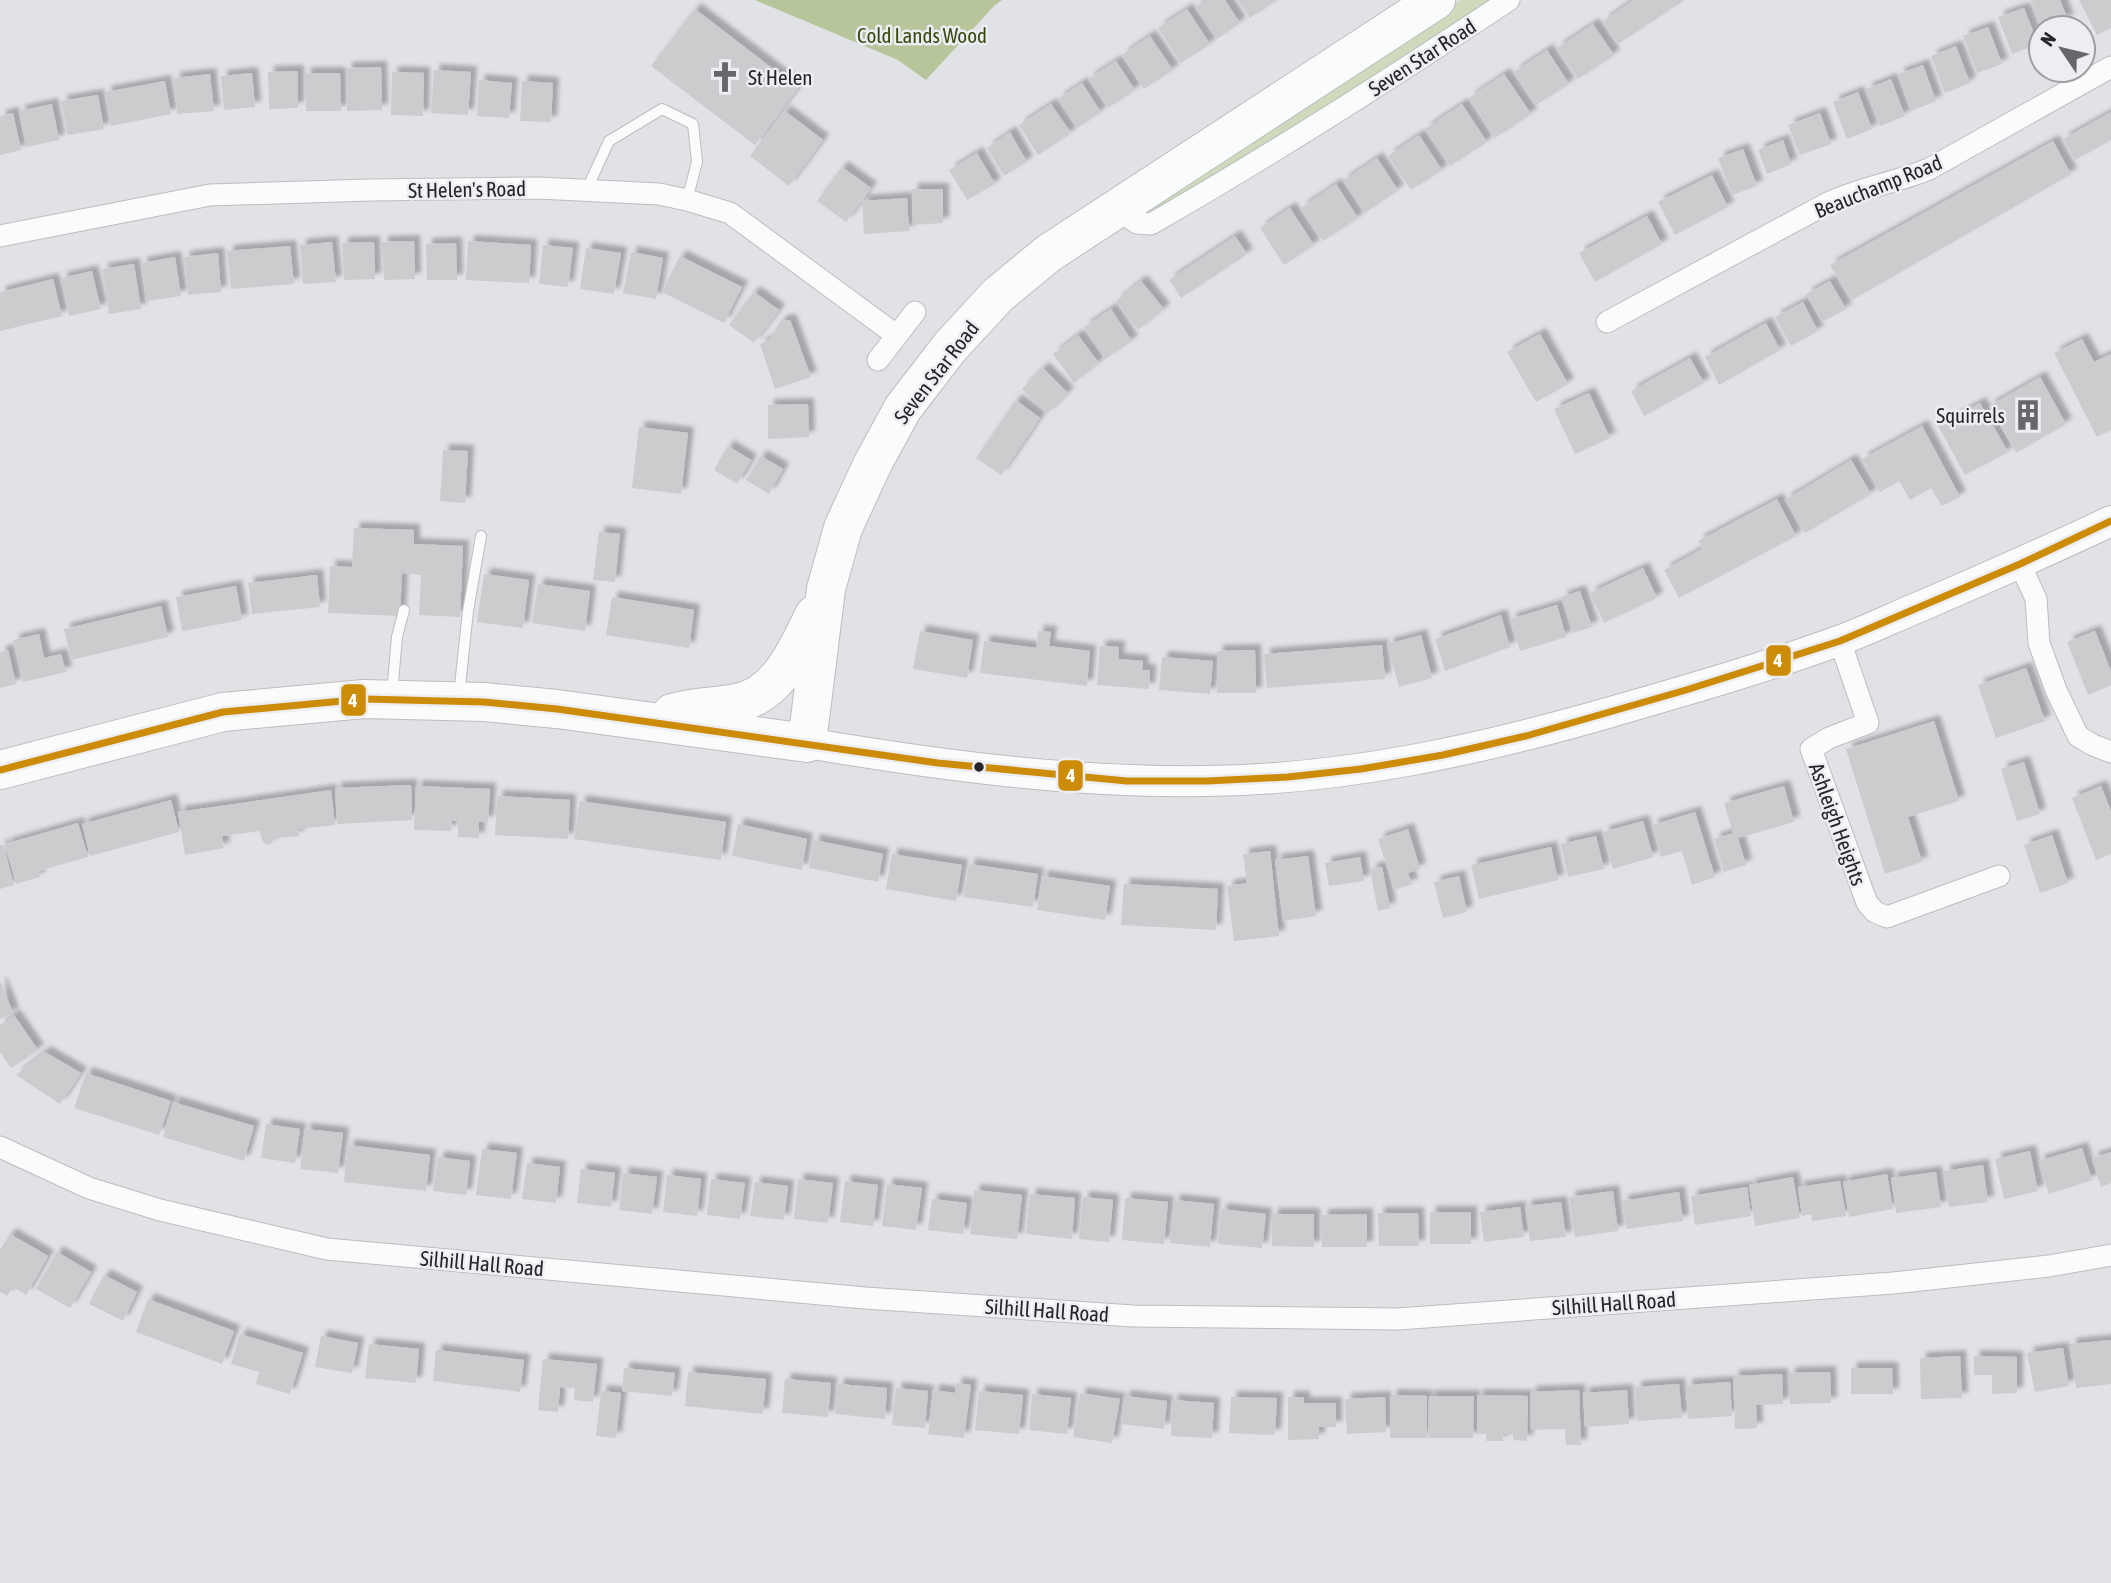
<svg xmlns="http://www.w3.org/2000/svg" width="2111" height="1583" font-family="'Asap Condensed',sans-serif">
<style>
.green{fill:#cedabb}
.forest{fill:#b7c59b}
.building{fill:#cccbcd;filter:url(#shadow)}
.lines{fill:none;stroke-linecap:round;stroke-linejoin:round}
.lane-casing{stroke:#bcbdc0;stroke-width:12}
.street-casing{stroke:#bcbdc0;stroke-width:23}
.secondary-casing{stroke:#bcbdc0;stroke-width:32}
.highway-casing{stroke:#bcbdc0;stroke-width:40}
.lane{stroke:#fafbfb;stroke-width:10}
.street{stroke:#fafbfb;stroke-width:21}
.secondary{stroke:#fafbfb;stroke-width:30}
.highway{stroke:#fafbfb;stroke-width:38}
.bus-1-casing{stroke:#edeef4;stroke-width:12}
.bus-1{stroke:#cd8c08;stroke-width:7}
.bus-dot{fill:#242527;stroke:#edeef4;stroke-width:2.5}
.labels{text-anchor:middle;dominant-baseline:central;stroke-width:5;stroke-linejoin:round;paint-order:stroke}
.park-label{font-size:21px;fill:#38480c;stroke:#edeef4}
.street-label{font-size:21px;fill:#242527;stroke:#edeef4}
.poi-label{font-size:21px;fill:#242527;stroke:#edeef4;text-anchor:start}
.line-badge{stroke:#edeef4;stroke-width:2.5}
.badge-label{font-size:19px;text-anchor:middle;font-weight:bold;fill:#fff}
</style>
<defs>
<filter id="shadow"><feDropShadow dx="6" dy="-6" stdDeviation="2" flood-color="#0004"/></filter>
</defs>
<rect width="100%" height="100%" fill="#e1e2e6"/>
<path class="green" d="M1461,0h32l-257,167 -80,43 -4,-2 -1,-6z"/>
<path class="forest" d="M755,0h247l-8,6 -68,74 -28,-20z"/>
<g class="building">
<path d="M1206,0h19l15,23 -23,16 -22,-32z"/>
<path d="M1238,0h39l-27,18z"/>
<path d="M1634,0h50l-66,44 -15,-23z"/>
<path d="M2031,0h29l8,20 -26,8z"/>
<path d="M2079,0h32v28l-14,7z"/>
<path d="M2024,8l14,36 -26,10 -14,-37z"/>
<path d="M695,9l103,79 -43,57 -104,-79z"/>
<path d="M1187,9l23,35 -29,19 -23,-35z"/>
<path d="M1593,24l21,31 -36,24 -21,-31z"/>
<path d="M1988,27l14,37 -25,9 -14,-37z"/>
<path d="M1150,36l23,34 -29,19 -22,-34z"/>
<path d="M1956,46l14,37 -25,10 -14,-37z"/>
<path d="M1547,50l22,34 -33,21 -22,-33z"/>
<path d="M1116,61l19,29 -27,18 -20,-29z"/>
<path d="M1923,65l13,36 -25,10 -13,-37z"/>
<path d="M381,67l1,43 -35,1 -1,-43z"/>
<path d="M434,70l37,2 -3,43 -37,-2z"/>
<path d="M298,71v37l-29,1 -1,-37z"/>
<path d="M392,72l32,1 -1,43 -32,-1z"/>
<path d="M252,73l3,34 -31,3 -3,-34z"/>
<path d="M305,73h35l1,38h-35z"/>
<path d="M210,74l4,37 -37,3 -3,-36z"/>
<path d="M1504,74l27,40 -36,24 -26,-40z"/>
<path d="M1891,79l14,37 -25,10 -14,-37z"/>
<path d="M479,80l33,3 -3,35 -32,-2z"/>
<path d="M165,81l6,33 -60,12 -6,-34z"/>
<path d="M522,81l31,2 -2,39 -31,-1z"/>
<path d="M1082,83l19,29 -24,16 -19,-29z"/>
<path d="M1858,92l14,37 -25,10 -14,-37z"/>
<path d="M98,95l6,34 -36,6 -7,-34z"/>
<path d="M52,104l7,36 -33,7 -7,-36z"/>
<path d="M1051,104l20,29 -33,22 -19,-30z"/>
<path d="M1462,104l25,38 -37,24 -25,-37z"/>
<path d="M785,111l38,29 -34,46 -39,-30z"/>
<path d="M2111,112v28l-36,20 -12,-21z"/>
<path d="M13,113l8,37 -21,5v-39z"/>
<path d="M1820,113l11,31 -31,11 -12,-30z"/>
<path d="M1010,132l17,30 -23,14 -17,-28z"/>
<path d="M1419,135l23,35 -31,20 -23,-34z"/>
<path d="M1783,140l8,24 -24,10 -9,-24z"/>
<path d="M2053,141l18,33 -219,126 -22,-35z"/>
<path d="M1743,149l14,37 -25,9 -14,-37z"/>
<path d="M977,153l18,31 -28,16 -18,-30z"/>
<path d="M1377,158l21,32 -33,23 -22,-32z"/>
<path d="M842,167l29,21 -25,34 -29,-21z"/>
<path d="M1712,175l16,32 -53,28 -17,-33z"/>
<path d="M1336,184l22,34 -35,23 -22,-33z"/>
<path d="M912,189h31v34l-30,2z"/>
<path d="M907,198l2,33 -45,3 -2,-33z"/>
<path d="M1290,208l24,37 -30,20 -24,-37z"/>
<path d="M1647,216l15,28 -67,38 -16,-29z"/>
<path d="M1235,236l12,18 -66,44 -12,-18z"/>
<path d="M414,241l1,38 -31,1 -2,-38z"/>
<path d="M468,241l63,4 -2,38 -63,-3z"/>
<path d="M332,242l4,40 -33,2 -3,-39z"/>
<path d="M374,242l1,37 -31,1 -2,-37z"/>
<path d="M456,243l1,37h-30l-1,-36z"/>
<path d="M543,245l30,3 -5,39 -29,-3z"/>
<path d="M290,246l4,38 -63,5 -4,-38z"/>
<path d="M586,248l35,5 -7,41 -34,-5z"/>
<path d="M631,252l32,6 -7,41 -33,-6z"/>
<path d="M218,253l3,39 -33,3 -4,-38z"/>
<path d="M680,256l62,31 -18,36 -62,-31z"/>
<path d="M175,257l6,39 -35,5 -5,-38z"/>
<path d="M134,264l7,45 -32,5 -7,-45z"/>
<path d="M92,271l9,38 -32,7 -8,-38z"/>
<path d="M53,279l9,37 -62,15v-39z"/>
<path d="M1141,281l23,28 -26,21 -22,-29z"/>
<path d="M1830,281l16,28 -24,13 -16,-28z"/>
<path d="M754,292l25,18 -25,33 -25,-18z"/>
<path d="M1803,302l15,29 -27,15 -16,-29z"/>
<path d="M1111,309l21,32 -27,18 -21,-32z"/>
<path d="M790,320l21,57 -36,12 -15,-45 9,-4 12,-19z"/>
<path d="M1766,323l14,27 -61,35 -14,-28z"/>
<path d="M1540,334l28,50 -32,18 -29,-50z"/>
<path d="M1078,335l21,28 -25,20 -21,-29z"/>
<path d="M2082,339l12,23 17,-8v76l-14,7 -43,-84z"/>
<path d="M1690,358l14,25 -60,33 -13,-25z"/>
<path d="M1043,368l25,25 -21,21 -25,-25z"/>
<path d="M2040,377l26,47 -50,29 -27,-47z"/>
<path d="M1589,393l21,45 -35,16 -21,-45z"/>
<path d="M1016,400l24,18 -39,57 -25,-17z"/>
<path d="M1980,403l28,49 -43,23 -27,-49z"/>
<path d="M808,404l1,33 -41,2v-34z"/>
<path d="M1922,426l38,71 -18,9 -11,-18 -21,12 -11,-19 -19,11 -18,-33z"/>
<path d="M639,427l49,6 -7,61 -49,-6z"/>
<path d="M728,446l23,14 -14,24 -23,-14z"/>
<path d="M443,450l25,1 -3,52 -25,-2z"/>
<path d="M761,456l22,13 -14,25 -23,-14z"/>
<path d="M1851,460l20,34 -66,39 -20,-33z"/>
<path d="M1777,499l19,37 -117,62 -15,-28 38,-21 -4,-8z"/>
<path d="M354,528l60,2v14l49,2 -3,71 -41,-2 2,-40 -19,-2 -2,43 -72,-3 2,-47 22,1z"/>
<path d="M599,532l21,2 -5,48 -22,-2z"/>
<path d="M1643,568l14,30 -53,25 -14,-30z"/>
<path d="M484,574l45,6 -6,48 -46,-6z"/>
<path d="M317,575l3,32 -68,7 -4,-31z"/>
<path d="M538,584l52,7 -5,40 -53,-8z"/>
<path d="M236,586l6,34 -60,11 -6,-34z"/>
<path d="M1580,591l12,36 -19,6 -12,-36z"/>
<path d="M612,597l82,13 -5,38 -83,-13z"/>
<path d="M1557,605l9,32 -46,14 -10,-32z"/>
<path d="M161,606l7,31 -97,23 -7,-31z"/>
<path d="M1501,615l9,32 -65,24 -10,-32z"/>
<path d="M920,631l53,9 -6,38 -54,-9z"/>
<path d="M1038,631l13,1 -2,14 41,5 -3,35 -107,-13 4,-32 52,7z"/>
<path d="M2095,631l16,40v14l-23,10 -21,-53z"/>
<path d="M39,634l5,24 17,-4 5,18 -43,10 -10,-42z"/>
<path d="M1421,635l11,43 -33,9 -12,-43z"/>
<path d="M1382,645l3,34 -118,9 -3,-34z"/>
<path d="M1100,646l19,1 -1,12 25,2 -1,9h8l-1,19 -52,-4z"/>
<path d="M8,650l8,34 -16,4v-36z"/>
<path d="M1255,650l1,43h-39v-42z"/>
<path d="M1162,657l51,4 -3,33 -51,-4z"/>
<path d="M2026,668l19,53 -49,17 -18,-53z"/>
<path d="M1934,721l25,80 -51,16 14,45 -37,12 -39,-125z"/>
<path d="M2024,762l16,52 -23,7 -16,-52z"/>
<path d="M411,785l1,35 -75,4 -2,-36z"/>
<path d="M416,786l74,3 -2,33h-9v16l-21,-1v-16h-6l-1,10 -37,-1z"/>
<path d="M1784,786l10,36 -56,16 8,27 -22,7 -10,-33 19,-6 -9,-30z"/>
<path d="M2101,786l10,25v43l-15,6 -24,-62z"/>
<path d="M331,790l4,35 -37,4 1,7 -25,2 -3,6 -5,1 -4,-5 -2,-9 -38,5 2,12 -39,7 -7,-43z"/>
<path d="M497,796l73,4 -2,39 -73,-4z"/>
<path d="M171,800l8,32 -89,24 -8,-32z"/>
<path d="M580,801l146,21 -5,38 -147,-21z"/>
<path d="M1695,812l20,65 -23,8 -10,-34 -21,6 -9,-32z"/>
<path d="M1643,821l10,36 -40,12 -10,-37z"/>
<path d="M78,823l10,34 -50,14 2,6 -24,7 -11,-40z"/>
<path d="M738,824l69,15 -5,31 -70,-14z"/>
<path d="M1408,829l12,40 -12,4 4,11 -18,6 -16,-51z"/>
<path d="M2052,835l16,48 -28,10 -16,-48z"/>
<path d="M1596,836l8,33 -36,8 -7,-33z"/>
<path d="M814,840l69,14 -5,28 -69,-14z"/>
<path d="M0,845h3l11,40 -14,4z"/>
<path d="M1551,847l7,33 -79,19 -8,-34z"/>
<path d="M1270,851l9,85 -45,5 -7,-55 20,-3 -4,-29z"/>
<path d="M892,854l70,11 -6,36 -70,-12z"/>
<path d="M1308,856l8,60 -33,5 -8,-61z"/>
<path d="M1360,857l4,24 -35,5 -4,-23z"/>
<path d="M969,864l69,10 -5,33 -69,-10z"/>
<path d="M1382,867l8,41 -12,3 -8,-42z"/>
<path d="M1042,876l68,10 -5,34 -68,-10z"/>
<path d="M1459,876l8,36 -24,6 -9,-36z"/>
<path d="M1124,884l94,5 -2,41 -95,-5z"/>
<path d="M0,981l13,32 -13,6z"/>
<path d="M14,1015l24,35 -27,18 -11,-16v-27z"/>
<path d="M45,1052l36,21 -21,31 -44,-29z"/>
<path d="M86,1073l85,28 -12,34 -85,-27z"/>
<path d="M173,1102l81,24 -10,35 -81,-24z"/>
<path d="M266,1124l34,5 -5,34 -34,-5z"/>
<path d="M305,1129l38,4 -5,40 -38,-4z"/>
<path d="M348,1145l82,10 -4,36 -82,-9z"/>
<path d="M2082,1148l10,32 -43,14 -11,-33z"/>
<path d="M482,1149l35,4 -6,46 -35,-4z"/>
<path d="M2030,1151l8,40 -34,8 -9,-40z"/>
<path d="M2111,1152v31l-10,4 -9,-29z"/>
<path d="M438,1157l32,4 -4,34 -33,-4z"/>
<path d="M527,1163l33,4 -4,36 -34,-4z"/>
<path d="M1983,1165l5,37 -39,5 -5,-36z"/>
<path d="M581,1169l34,4 -4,34 -34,-4z"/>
<path d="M1936,1172l5,35 -45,6 -5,-35z"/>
<path d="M623,1173l34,4 -5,37 -33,-4z"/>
<path d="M1887,1174l6,35 -44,8 -6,-35z"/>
<path d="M667,1175l34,4 -4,37 -34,-4z"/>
<path d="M1793,1177l7,41 -45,8 -6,-41z"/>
<path d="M711,1179l34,4 -5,36 -33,-4z"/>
<path d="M798,1179l35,4 -5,40 -34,-4z"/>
<path d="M845,1181l33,4 -5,41 -33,-4z"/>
<path d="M1840,1181l6,35 -34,5 -1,-7 -9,2 -4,-29z"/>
<path d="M755,1182l33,4 -4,34 -34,-4z"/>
<path d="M887,1184l35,4 -6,42 -34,-4z"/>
<path d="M1747,1187l4,29 -56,9 -4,-29z"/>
<path d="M974,1190l48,5 -5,44 -47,-5z"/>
<path d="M1613,1191l5,40 -43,6 -6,-40z"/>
<path d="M1679,1192l4,29 -56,8 -5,-28z"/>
<path d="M1030,1194l45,4 -3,41 -46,-5z"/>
<path d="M1083,1197l30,3 -4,42 -30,-3z"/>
<path d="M1125,1198l43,4 -4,42 -42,-4z"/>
<path d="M932,1199l35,4 -4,31 -35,-4z"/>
<path d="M1174,1200l40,4 -4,43 -40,-4z"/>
<path d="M1561,1202l5,35 -36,4 -5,-35z"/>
<path d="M1520,1207l4,30 -40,5 -4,-30z"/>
<path d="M1221,1209l45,5 -4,34 -44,-4z"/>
<rect x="1430" y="1212" width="41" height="32"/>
<path d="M1378,1213h40l1,33h-40z"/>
<path d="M1272,1214h42v33l-42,-1z"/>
<path d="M1367,1214v33h-45v-32z"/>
<path d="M10,1234l38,22 -22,39 -13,-8 -6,9 -7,-4v-42z"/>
<path d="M57,1252l34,20 -21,36 -34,-19z"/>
<path d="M104,1275l33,17 -14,29 -34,-17z"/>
<path d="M148,1299l86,32 -12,33 -86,-32z"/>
<path d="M240,1334l63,19 -13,41 -34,-10 3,-12 -28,-8z"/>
<path d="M321,1336l37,7 -6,30 -37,-6z"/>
<path d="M2111,1340v44l-35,4 -6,-44z"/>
<path d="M369,1344l50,5 -3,34 -51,-5z"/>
<path d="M2063,1348l6,38 -34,6 -8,-39z"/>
<path d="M436,1350l88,10 -4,32 -87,-11z"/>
<path d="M1960,1356l2,42 -41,1 -1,-41z"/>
<path d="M1974,1356l43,1v36l-25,1v-19h-18z"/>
<path d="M543,1359l54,5 -4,38 -19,-2 1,-12 -15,-1 -2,25 -20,-2z"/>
<path d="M624,1368l51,5 -3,23 -50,-5z"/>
<path d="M1851,1368h41l1,26h-42z"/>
<path d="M688,1372l78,7 -3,35 -78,-8z"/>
<path d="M1830,1372l1,31 -41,1 -1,-31z"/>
<path d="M1782,1374l1,30 -27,1 1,23 -22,1 -2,-53z"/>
<path d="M785,1379l46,4 -3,34 -46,-4z"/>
<path d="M1730,1382l2,34 -44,3 -2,-34z"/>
<path d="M956,1383l15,2 -7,53 -36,-4 5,-44 22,3z"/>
<path d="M838,1384l49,4 -2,31 -50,-5z"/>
<path d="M1679,1384l3,34 -45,3 -2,-34z"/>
<path d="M896,1388l32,3 -3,37 -33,-3z"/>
<path d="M1579,1390l2,55h-15l-1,-16 -34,1 -1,-38z"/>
<path d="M1627,1390l2,34 -44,3 -2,-34z"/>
<path d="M601,1391l20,2 -5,45 -20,-2z"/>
<path d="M979,1391l44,4 -4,39 -44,-4z"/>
<path d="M1080,1393l40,6 -8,44 -39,-6z"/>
<path d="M1032,1394l39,4 -4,36 -38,-4z"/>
<path d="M1391,1395l36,1v42h-37z"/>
<path d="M1477,1395l51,1 -1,45 -14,-1v-6h-10v7h-17v-7h-9z"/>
<path d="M1124,1396l43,5 -3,28 -43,-5z"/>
<path d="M1429,1396h45l-1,42h-45z"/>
<path d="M1231,1397l46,1 -2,37 -46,-2z"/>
<path d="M1288,1397h16v6h32v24h-17v12l-31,1z"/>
<path d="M1385,1397l1,35 -39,2 -2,-35z"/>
<path d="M1172,1400l42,3 -2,35 -41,-2z"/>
</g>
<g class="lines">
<defs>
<g id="lane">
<path d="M587,189l22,-48 53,-32 31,15 4,38 -10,38"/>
<path d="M392,693l5,-56 7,-27"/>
<path d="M459,695l9,-84 13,-75"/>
</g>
<g id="street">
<path d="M1117,210l20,13 14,1c122,-70 241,-146 358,-224"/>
<path d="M0,236l210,-41 160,-5 169,-2 120,6 28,6 43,13 166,122"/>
<path d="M1607,322l219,-118c33,-16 69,-21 103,-35l182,-102"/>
<path d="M878,360l37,-48"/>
<path d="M2020,564l16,35 3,44 17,47 22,46 15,9 18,7"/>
<path d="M1840,641l28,82 -39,15 -18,11 56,154 8,9 12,5 112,-41"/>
<path d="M0,1147l89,41 71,22 167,39 538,49 268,18 265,3 495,-36 156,-17 62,-11"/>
</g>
<path id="secondary" d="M807,743c131,22 265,40 398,38 138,-1 274,-31 406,-69 76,-22 153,-44 227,-71 28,-10 54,-23 81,-34 65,-28 129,-56 192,-86"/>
<g id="highway">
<path d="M672,713c21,-6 43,-6 65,-10 42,-8 60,-54 77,-88"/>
<path d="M0,770l223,-58 141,-13 120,3 73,7 250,34 19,-154 17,-61 29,-63 31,-57 47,-61 48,-52 51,-42 387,-253"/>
</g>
</defs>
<use href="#lane" class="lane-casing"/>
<use href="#street" class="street-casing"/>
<use href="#secondary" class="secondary-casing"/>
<use href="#highway" class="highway-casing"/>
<use href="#lane" class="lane"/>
<use href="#street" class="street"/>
<use href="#secondary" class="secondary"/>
<use href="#highway" class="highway"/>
<defs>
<path id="bus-1" d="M0,770l223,-58 141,-13 120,3 73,7 381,54 189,18h80l81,-4 73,-8 82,-14 83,-19 160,-46 154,-49 180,-77 91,-43"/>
</defs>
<use href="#bus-1" class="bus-1-casing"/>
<use href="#bus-1" class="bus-1"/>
</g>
<defs>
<symbol id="church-bare" viewBox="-9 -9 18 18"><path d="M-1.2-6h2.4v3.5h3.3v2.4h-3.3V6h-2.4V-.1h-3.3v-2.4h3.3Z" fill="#66676a" stroke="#edeef4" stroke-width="2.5" paint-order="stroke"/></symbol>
<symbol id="building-bare" viewBox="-9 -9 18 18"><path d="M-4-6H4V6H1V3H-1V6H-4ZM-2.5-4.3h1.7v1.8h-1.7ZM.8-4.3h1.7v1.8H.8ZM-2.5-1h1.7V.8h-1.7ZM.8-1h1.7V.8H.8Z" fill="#66676a" stroke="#edeef4" stroke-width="2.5" paint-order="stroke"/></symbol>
</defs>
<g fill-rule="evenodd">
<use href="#church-bare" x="703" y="55" width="44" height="44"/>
<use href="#building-bare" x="2006" y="393" width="44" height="44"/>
</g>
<circle class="bus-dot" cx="979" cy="767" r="6"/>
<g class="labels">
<g class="park-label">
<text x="922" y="35">Cold Lands Wood</text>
</g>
<g class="street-label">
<text transform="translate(1422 57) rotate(-33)">Seven Star Road</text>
<text transform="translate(1878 186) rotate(-22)">Beauchamp Road</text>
<text transform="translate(467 189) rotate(-1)">St Helen's Road</text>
<text transform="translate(936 372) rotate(-52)">Seven Star Road</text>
<text transform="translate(1838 824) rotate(70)">Ashleigh Heights</text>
<text transform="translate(482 1263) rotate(5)">Silhill Hall Road</text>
<text transform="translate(1614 1303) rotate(-4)">Silhill Hall Road</text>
<text transform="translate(1047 1310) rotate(4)">Silhill Hall Road</text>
</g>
<g class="poi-label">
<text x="748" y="77">St Helen</text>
<text x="2005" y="415" text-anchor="end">Squirrels</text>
</g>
</g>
<g class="line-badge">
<rect x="1765" y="644" width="27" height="33" rx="7" fill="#cd8c08"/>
<rect x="340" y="683" width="27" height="34" rx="7" fill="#cd8c08"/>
<rect x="1057" y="759" width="27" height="33" rx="7" fill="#cd8c08"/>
</g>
<g class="badge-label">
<text x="1778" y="667">4</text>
<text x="353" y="707">4</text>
<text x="1071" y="782">4</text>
</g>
<g transform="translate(2062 49) rotate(305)"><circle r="33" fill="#edeef4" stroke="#9d9ea2" stroke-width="2"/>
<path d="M0-5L12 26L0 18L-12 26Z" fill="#66676a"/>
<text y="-10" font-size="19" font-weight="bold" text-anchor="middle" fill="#242527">N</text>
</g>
</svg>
